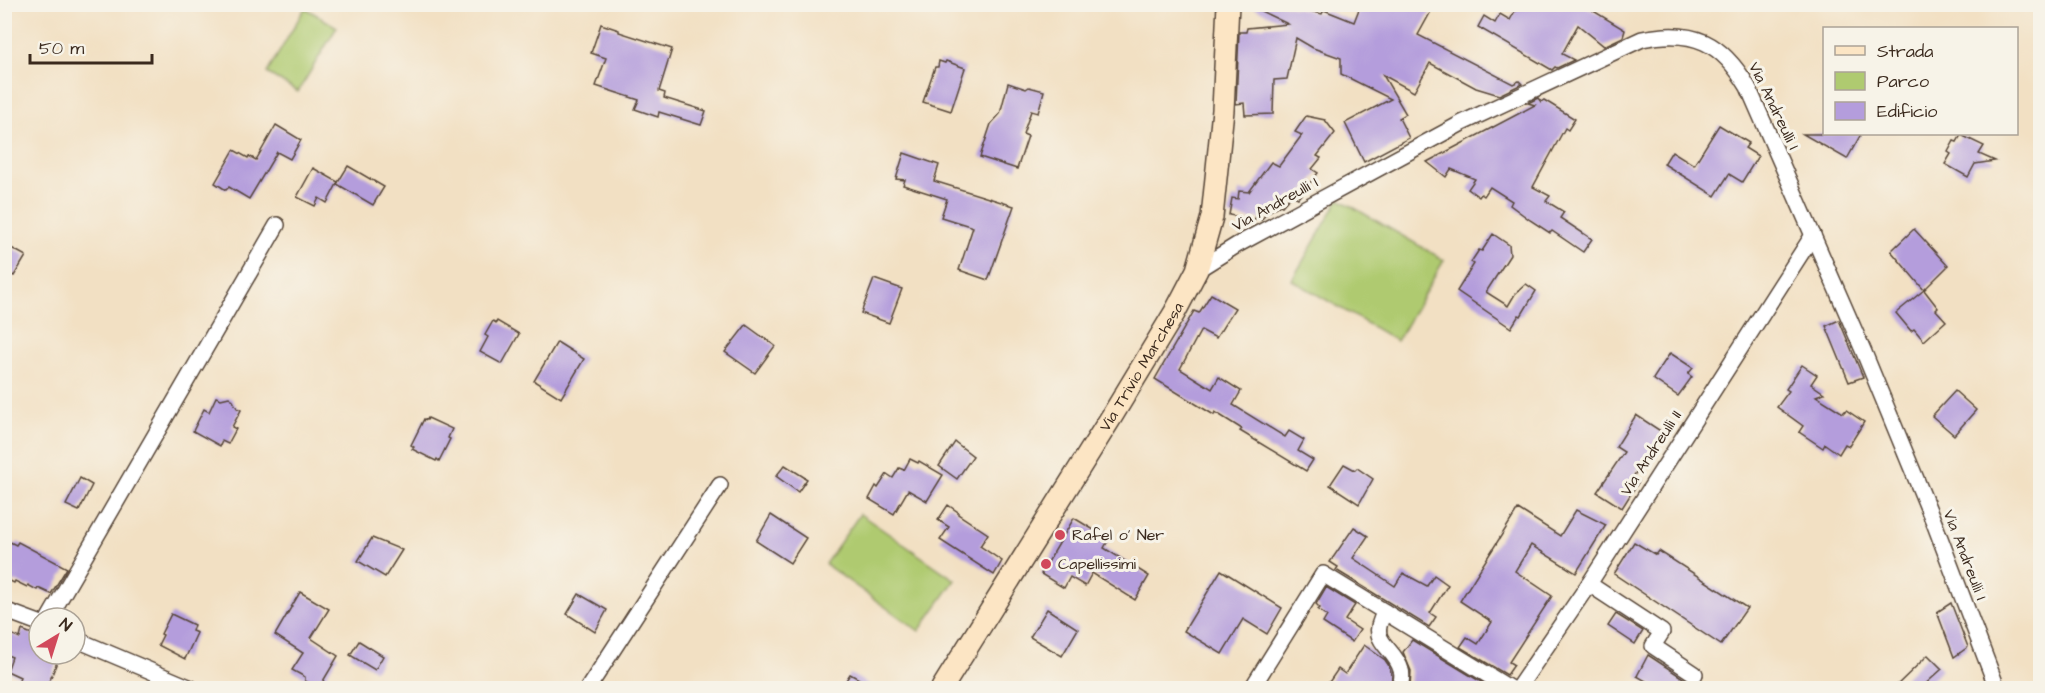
<svg xmlns="http://www.w3.org/2000/svg" width="2045" height="693" font-family="'Architects Daughter',sans-serif">
<style>
.green{fill:#afca70;stroke:#757a47;stroke-width:1.5}
.building{fill:#b49ddc}
.lines{fill:none;stroke-linecap:round;stroke-linejoin:round}
.street-casing{stroke:#564537;stroke-width:18}
.secondary-casing{stroke:#564537;stroke-width:24}
.street{stroke:#fff;stroke-width:15}
.secondary{stroke:#fce5c4;stroke-width:21}
.poi-dot{fill:#d1495b;stroke:#f7f3e8;stroke-width:2}
.labels{text-anchor:middle;dominant-baseline:central;stroke-width:6;stroke-linejoin:round;paint-order:stroke}
.street-label{font-size:16px;fill:#3b2a1e;stroke:#f7f3e8}
.poi-label{font-size:16px;fill:#3b2a1e;stroke:#f7f3e8;text-anchor:start}
</style>
<rect width="100%" height="100%" fill="#f7f3e8"/>
<filter id="ink" filterUnits="userSpaceOnUse"><feTurbulence type="fractalNoise" baseFrequency=".0167" numOctaves="2"/><feDisplacementMap in="SourceGraphic" scale="12" xChannelSelector="R" yChannelSelector="G"/><feConvolveMatrix kernelMatrix="1 2 1 2 8 2 1 2 1" color-interpolation-filters="sRGB"/></filter>
<filter id="wash" filterUnits="userSpaceOnUse"><feTurbulence type="fractalNoise" baseFrequency=".008" numOctaves="4" result="noise"/><feDisplacementMap in="SourceGraphic" scale="24" xChannelSelector="R" yChannelSelector="G"/><feGaussianBlur stdDeviation="1.35" result="paint"/><feColorMatrix in="noise" values="0 0 0 0 0 0 0 0 0 0 0 0 0 0 0 0 0 1.4 0 .05"/><feComposite in="paint" operator="in"/></filter>
<g filter="url(#wash)">
<rect width="100%" height="100%" fill="#f2e0c3"/>
<g class="green">
<path d="M305,8l32,19 -39,65 -31,-19z"/>
<path d="M1339,199l105,61 -47,81 -105,-61z"/>
<path d="M860,514l95,66 -36,51 -94,-67z"/>
</g>
<g id="blocks">
<g class="building">
<path d="M1246,4h35l41,10 2,-4 30,12 7,-18h74l-17,31 95,49 6,-3 3,3 -23,11 -23,-7 -46,-25 -16,29 -31,-17 23,39 -7,4 10,20 -45,24 -19,-39 46,-24 -50,-25v-16l-28,-10 -17,-10 -9,41 -13,1 -1,34 -28,1 -1,-12 -8,1 3,-72h7l1,-4 41,-4z"/>
<path d="M1519,4h63l43,26 -2,7 -19,9 -26,-21 -16,29 12,6 -17,8 -2,-1 -3,3 -74,-43 6,-11 11,7 5,-9 10,6z"/>
<path d="M601,24l18,6v2l53,17 -13,42 6,2 -1,5 42,13 -5,14 -42,-13 -1,5 -23,-8 4,-9 -43,-14 10,-28 -15,-5z"/>
<path d="M939,61l6,2 1,-2 19,7 -14,43 -28,-9 12,-35h3z"/>
<path d="M1008,83l18,6 3,-2 15,4 -6,22 -7,-2 -8,23 5,2 -11,33 -37,-12 11,-33 9,-10z"/>
<path d="M1538,98l3,4 3,-2 31,19 -7,11 -3,-2 -32,59 17,9 -4,5 18,11 -4,6 32,21 -9,13 -31,-21 -2,2 -20,-13 -20,-15 2,-4 -22,-14 -6,9 -3,-2 -2,3 -11,-8 7,-10 -24,-10 -5,8 -19,-15 108,-57 -7,-2z"/>
<path d="M1306,116l19,4 10,13 -18,23 4,2 -9,11 6,4 -20,25 -6,-3 -10,11 -2,-1 -12,7 -7,8 -5,-3 -2,3 -25,-5 3,-17 6,1 1,-8 10,1 22,-30 8,4 23,-31 -7,-3z"/>
<path d="M276,125l25,15 -11,19 -13,-7 -28,47 -20,-12 -3,3 -11,-7 19,-33 14,8 1,-2 7,4z"/>
<path d="M1719,125l30,18 -4,5 13,8 -16,26 -13,-8 -14,22 -51,-32 8,-13 22,14z"/>
<path d="M1803,134h58l-14,25z"/>
<path d="M1961,135l23,11 -5,8 16,7 -20,3 -7,13 -23,-13 6,-10 -3,-2 6,-11 3,1z"/>
<path d="M904,153l35,12 -5,16 80,25 -26,74 -29,-10 14,-43 -32,-10 6,-18 -44,-14 2,-5 -9,-1z"/>
<path d="M348,166l36,21 -11,18 -36,-21z"/>
<path d="M313,168l25,14 -11,21 -8,-5 -4,8 -18,-9z"/>
<path d="M1914,229l34,37 -24,24 -33,-39z"/>
<path d="M1493,234l16,11 1,10 -24,37 22,14 7,-12 11,-10 10,7 -15,25 -2,-1 -8,13 -54,-37 17,-27 -3,-2 8,-12 3,1z"/>
<path d="M4,244l22,12 -12,20 -10,-5z"/>
<path d="M874,279l28,10 -13,34 -28,-10z"/>
<path d="M1924,290l14,18 -2,2 10,11 -22,20 -10,-12 -3,2 -15,-18z"/>
<path d="M1211,294l24,14 -19,30 -15,-8 -21,39 32,20 7,-12 22,14 -8,14 52,32 4,-6 15,9 -6,11 15,9 -7,11 -66,-40 2,-2 -27,-17 -1,3 -59,-36 39,-68 5,2z"/>
<path d="M1839,320l24,57 -14,5 -23,-56z"/>
<path d="M493,321l3,2 1,-2 22,13 -17,30 -22,-12 8,-15 -3,-2z"/>
<path d="M746,325l29,21 -20,27 -30,-21z"/>
<path d="M557,342l27,17 -23,39 -27,-17z"/>
<path d="M1670,353l23,15 -5,6 4,3 -14,19 -25,-17z"/>
<path d="M1802,365l15,10 -6,9 13,9 -8,3 27,17 3,-3 18,12 -15,24 -4,-2 -6,10 -14,-10 -2,4 -24,-16 4,-6 -26,-19 12,-16 -3,-2z"/>
<path d="M1955,391l21,19 -22,25 -22,-19z"/>
<path d="M216,397l5,2 8,-2 3,2 5,9 4,2 -9,17 4,2 -8,15 -6,-3 -2,5 -27,-15 11,-22 5,3z"/>
<path d="M1636,415l26,17 -29,45 6,4 -17,27 -25,-16 27,-40 -8,-5z"/>
<path d="M428,418l24,11 -4,9 2,1 -11,22 -2,-2 -1,2 -24,-12 2,-2 -3,-2 13,-26 3,1z"/>
<path d="M955,442l18,14 -16,23 -18,-13z"/>
<path d="M910,459l8,4 1,-2 24,14 -16,26 -19,-11 -14,24 -25,-15 7,-13 2,2 9,-14 6,4 6,-10 5,2z"/>
<path d="M1344,464l11,6 2,-2 16,11 -14,25 -29,-19z"/>
<path d="M785,465l22,14 -9,13 -22,-16z"/>
<path d="M80,478l12,7 -13,26 -13,-6z"/>
<path d="M948,505l10,7v2l30,20 -8,12 22,15 -8,14 -54,-35 9,-13 -11,-7z"/>
<path d="M1518,509l42,27 16,-26 30,15 -30,48 -45,-28 -16,26 37,25 -43,66 5,3 -7,10 -47,-28 7,-10 11,7 14,-22 -32,-21z"/>
<path d="M771,515l35,23 -16,25 -34,-22z"/>
<path d="M1074,518l35,21 -5,9 45,28 -14,24 -43,-27 -7,13 -15,-9 -6,11 -23,-14z"/>
<path d="M1354,527l14,9 -15,22 42,28 8,-13 24,13 7,-11 14,10 -18,28 6,4 -7,10 -93,-57 2,-3 -8,-5z"/>
<path d="M372,538l30,12 -17,27 -27,-16z"/>
<path d="M4,539l12,6 2,-3 49,26 -16,26 -13,-6 -1,2 -9,-5 -1,2 -12,-6 -1,2 -10,-5z"/>
<path d="M1634,542l22,13 3,-4 88,57 -26,37 -107,-71z"/>
<path d="M1221,570l61,38 -15,26 -24,-15 -21,35 -38,-23z"/>
<path d="M1326,587l29,18 -10,15 15,10 -8,12 -29,-19 4,-7 -9,-6 2,-2 -4,-4z"/>
<path d="M300,592l29,17 -18,29 27,18 -19,32 -14,-7v-4l-13,-7 11,-17 -28,-18z"/>
<path d="M579,594l28,16 -12,22 -28,-18z"/>
<path d="M1951,603l17,44 -14,10 -17,-45z"/>
<path d="M1047,609l31,20 -16,27 -32,-19z"/>
<path d="M171,614l23,11 -2,6 5,2 -12,26 -27,-14 5,-10 -2,-1z"/>
<path d="M1616,614l27,17 -8,13 -27,-18z"/>
<path d="M22,630l17,7v17h21l-13,34h-16l-13,-6 2,-5 -13,-6 5,-14 -8,-3v-23l16,7z"/>
<path d="M1412,640l79,48h-81l1,-17 -8,-19z"/>
<path d="M359,641l24,15 -8,14 -25,-15z"/>
<path d="M1364,645l21,15 4,6 3,9 -1,13h-66l13,-19 7,5z"/>
<path d="M1648,655l38,25 -5,8h-23l-21,-12z"/>
<path d="M1928,655l14,14 -21,19h-27z"/>
<path d="M850,674l25,14h-34z"/>
</g>
</g>
</g>
<g filter="url(#ink)">
<use href="#blocks" fill-opacity="0" stroke="#564537" stroke-width="1.5"/>
<g class="lines">
<defs>
<g id="street">
<path d="M1197,270l40,-25 225,-122 180,-84c52,-11 80,4 106,48l115,263 72,175 62,163"/>
<path d="M1589,584l73,48 -9,14 42,28"/>
<path d="M4,610l35,13"/>
<path d="M1385,612c-19,31 9,33 16,58 2,5 0,13 -1,18"/>
<path d="M49,618l228,-393"/>
<path d="M75,639l116,49"/>
<path d="M588,688l132,-203"/>
<path d="M1252,688l71,-114 186,114"/>
<path d="M1518,688l71,-104 224,-349"/>
</g>
<g id="secondary">
<path id="s1" d="M942,688l170,-272 63,-104 22,-42 15,-53 11,-107 5,-106"/>
</g>
</defs>
<use href="#street" class="street-casing"/>
<use href="#secondary" class="secondary-casing"/>
<use href="#street" class="street"/>
<use href="#secondary" class="secondary"/>
</g>
</g>
<g class="poi-dot">
<circle cx="1060" cy="535" r="6"/>
<circle cx="1046" cy="564" r="6"/>
</g>
<g class="labels">
<g class="street-label">
<text transform="translate(1774 106) rotate(64)">Via Andreulli I</text>
<text transform="translate(1275 204) rotate(-29)">Via Andreulli I</text>
<text stroke="none"><textPath href="#s1" startOffset="378">Via Trivio Marchesa</textPath></text>
<text transform="translate(1651 453) rotate(-57)">Via Andreulli II</text>
<text transform="translate(1965 555) rotate(69)">Via Andreulli I</text>
</g>
<g class="poi-label">
<text x="1072" y="535">Rafel o' Ner</text>
<text x="1058" y="564">Capellissimi</text>
</g>
</g>
<rect width="2045" height="693" fill="none" stroke="#f7f3e8" stroke-width="24"/>
<rect x="1823" y="27" width="195" height="108" fill="#f7f3e8" stroke="#aca397" stroke-width="1.5"/>
<rect x="1835" y="46" width="30" height="9" fill="#fce5c4" stroke="#aca397" stroke-width="1.5"/>
<text x="1877" y="57" font-size="18" fill="#3b2a1e">Strada</text>
<rect x="1835" y="72" width="30" height="18" fill="#afca70" stroke="#aca397" stroke-width="1.5"/>
<text x="1877" y="87" font-size="18" fill="#3b2a1e">Parco</text>
<rect x="1835" y="102" width="30" height="18" fill="#b49ddc" stroke="#aca397" stroke-width="1.5"/>
<text x="1877" y="117" font-size="18" fill="#3b2a1e">Edificio</text>
<g transform="translate(57 636) rotate(38)"><circle r="28" fill="#f7f3e8" stroke="#aca397" stroke-width="1.5"/>
<path d="M0-4.5L10 22L0 15L-10 22Z" fill="#d1495b"/>
<text y="-9" font-size="16" font-weight="bold" text-anchor="middle" fill="#3b2a1e">N</text>
</g>
<path d="M30 54v9h122v-9" fill="none" stroke="#3b2a1e" stroke-width="3"/>
<text x="39" y="54" font-size="18" fill="#3b2a1e" stroke="#f7f3e8" stroke-width="4.5" paint-order="stroke">50 m</text>
</svg>
